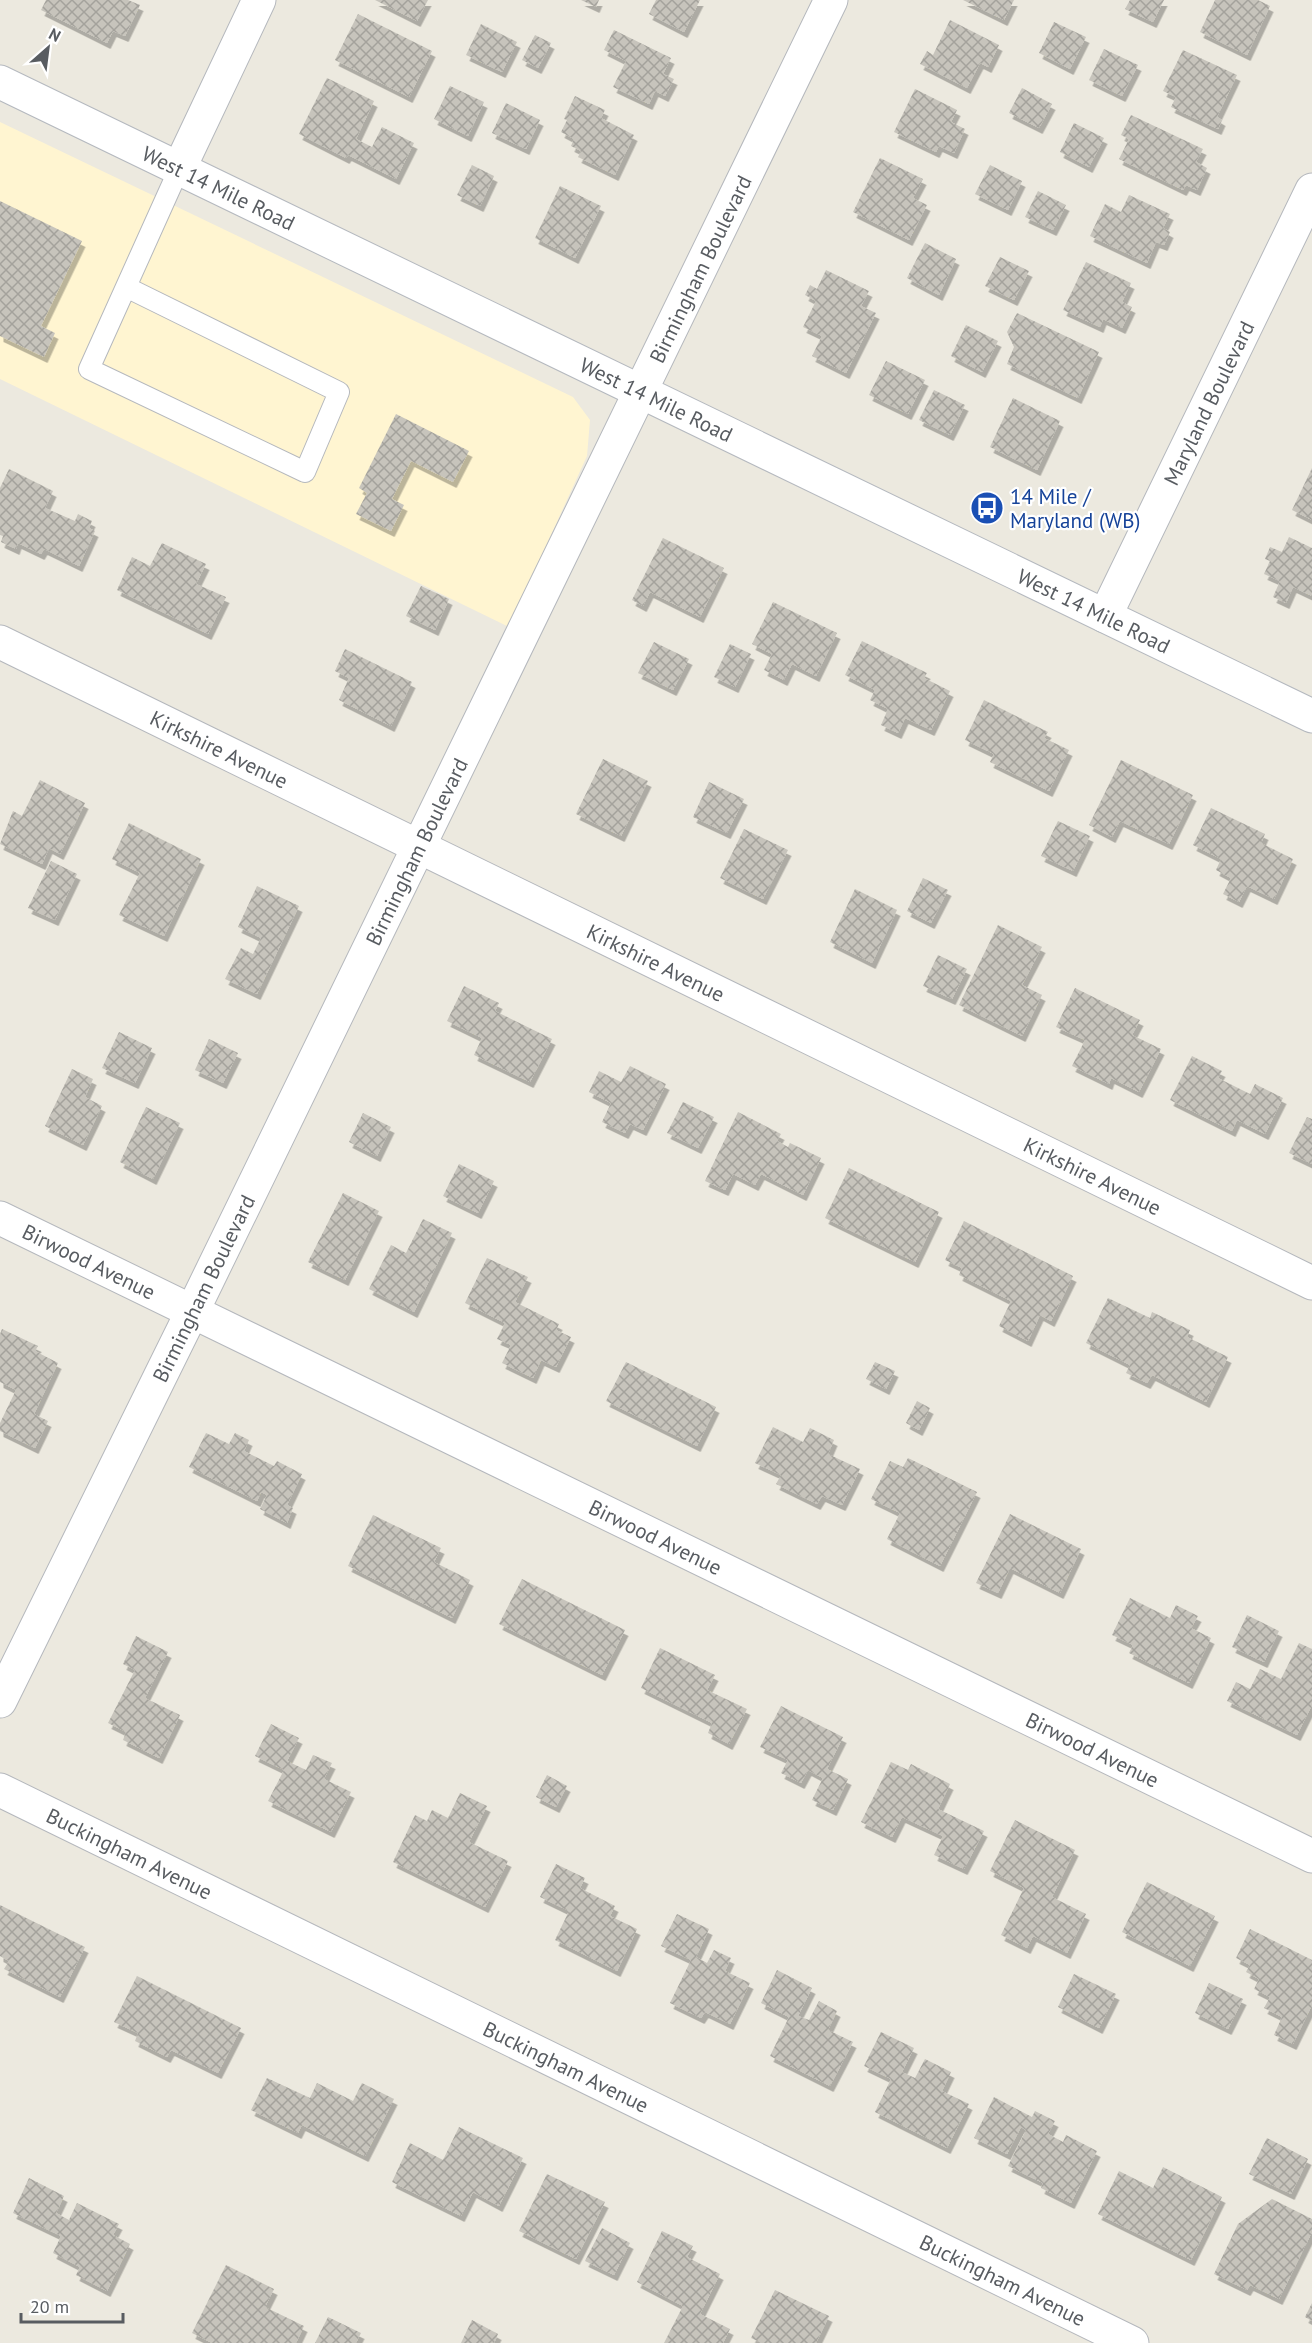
<svg xmlns="http://www.w3.org/2000/svg" width="1312" height="2343" font-family="'PT Sans',sans-serif">
<style>
.commercial{fill:#fff5d1}
.building{fill:url(#building-cross-hatch);filter:url(#shadow)}
.lines{fill:none;stroke-linecap:round;stroke-linejoin:round}
.service-casing{stroke:#b5b8bd;stroke-width:22}
.minor-casing{stroke:#b5b8bd;stroke-width:35}
.secondary-casing{stroke:#b5b9bf;stroke-width:35}
.service{stroke:#fff;stroke-width:20}
.minor{stroke:#fff;stroke-width:33}
.secondary{stroke:#fff;stroke-width:33}
.labels{text-anchor:middle;dominant-baseline:central;stroke-width:4.5;stroke-linejoin:round;paint-order:stroke}
.street-label{font-size:21px;fill:#585c61;stroke:#fff}
.transit-label{font-size:21px;fill:#164399;stroke:#fff;text-anchor:start}
</style>
<defs>
<pattern id="building-cross-hatch" width="8" height="8" patternUnits="userSpaceOnUse" patternTransform="scale(1.5)"><rect width="8" height="8" fill="#c7c4bc"/><path d="M0 0l8 8M0 8l8-8" fill="none" stroke="#a4a29c"/></pattern>
<filter id="shadow"><feDropShadow dx="3.5" dy="6" stdDeviation="0" flood-color="#0004"/></filter>
</defs>
<rect width="100%" height="100%" fill="#ece9df"/>
<path class="commercial" d="M0,122l573,275 17,23 -3,36 -78,171 -509,-248z"/>
<g class="building">
<path d="M46,0h82l12,5 -15,31 -12,-5 -6,12 -66,-33z"/>
<path d="M375,0h53l-11,21z"/>
<path d="M581,0h18l-3,7z"/>
<path d="M656,0h44l-16,32 -35,-18z"/>
<path d="M963,0h51l-10,20z"/>
<path d="M1130,0h34l-11,22 -28,-13z"/>
<path d="M1215,0h43l12,6 -23,49 -47,-23z"/>
<path d="M358,14l74,37 -23,46 -74,-37z"/>
<path d="M950,20l49,25 -11,22 -8,-4 -13,25 -47,-24 7,-13 6,4z"/>
<path d="M1054,22l32,15 -16,32 -31,-16z"/>
<path d="M481,24l36,18 -15,30 -36,-17z"/>
<path d="M614,30l57,28 -8,16 11,5 -9,17 -10,-5 -6,13 -36,-17 13,-26 -22,-11z"/>
<path d="M535,35l16,8 -13,25 -16,-8z"/>
<path d="M1104,49l34,16 -16,31 -33,-16z"/>
<path d="M1183,50l54,25 -20,42 5,3 -4,9 -47,-22 5,-10 -13,-6z"/>
<path d="M327,78l47,23 -18,38 16,8 10,-20 32,16 -18,36 -48,-24 -2,3 -47,-24z"/>
<path d="M450,86l34,16 -16,34 -34,-17z"/>
<path d="M1022,88l30,16 -13,24 -30,-15z"/>
<path d="M915,89l42,21 -6,12 14,7 -11,24 -15,-7 -3,6 -42,-20z"/>
<path d="M575,96l30,14 -4,8 33,17 -19,40 -37,-18 3,-6 -10,-5 3,-7 -13,-7 6,-12 -3,-1z"/>
<path d="M506,103l34,17 -14,29 -34,-16z"/>
<path d="M1131,115l72,34 -7,13 11,6 -10,22 -11,-5 -3,5 -64,-31 10,-20 -8,-4z"/>
<path d="M1074,123l30,15 -15,29 -29,-15z"/>
<path d="M880,158l43,21 -10,19 14,7 -18,35 -56,-28z"/>
<path d="M472,165l22,11 -14,30 -23,-11z"/>
<path d="M990,165l32,16 -14,29 -33,-16z"/>
<path d="M560,186l41,20 -26,52 -40,-20z"/>
<path d="M1038,191l28,14 -13,25 -28,-13z"/>
<path d="M1129,195l41,19 -7,14 7,4 -6,13 -8,-3 -9,21 -57,-27 15,-32 16,8z"/>
<path d="M0,201l82,40 -41,85 14,7 -11,24 -44,-21z"/>
<path d="M925,243l31,16 -17,36 -32,-17z"/>
<path d="M1000,257l29,14 -15,29 -29,-14z"/>
<path d="M1086,262l45,21 -9,19 10,5 -10,21 -19,-9 -3,8 -37,-17z"/>
<path d="M826,270l43,21 -8,15 15,7 -30,60 -34,-17 10,-20 -19,-9 13,-26 -11,-6 5,-10 7,4z"/>
<path d="M1017,313l82,39 -21,46 -71,-34 7,-17 -7,-15z"/>
<path d="M966,325l32,16 -16,31 -31,-16z"/>
<path d="M886,361l39,19 -17,34 -39,-19z"/>
<path d="M934,390l31,15 -15,30 -31,-15z"/>
<path d="M1013,398l47,23 -23,49 -47,-23z"/>
<path d="M396,414l73,37 -16,31 -42,-21 -19,38 12,6 -13,26 -35,-17 11,-21 -8,-5z"/>
<path d="M1312,468v52l-20,-10z"/>
<path d="M9,469l44,22 -8,17 30,13 3,-7 14,7 -3,7 6,3 -16,35 -35,-17 -3,5 -23,-11 -2,6 -15,-7 2,-6 -3,-1v-47z"/>
<path d="M1289,537l23,11v48l-19,-9 -7,16 -13,-6 7,-16 -16,-7 6,-13 -5,-2 5,-12 12,5z"/>
<path d="M663,538l61,30 -24,49 -50,-25 -7,14 -11,-6z"/>
<path d="M162,543l44,21 -10,20 30,13 -18,37 -91,-44 15,-33 18,9z"/>
<path d="M421,586l28,13 -14,31 -29,-14z"/>
<path d="M773,602l64,31 -21,43 -24,-12 -8,16 -20,-10 8,-16 -20,-10z"/>
<path d="M862,641l65,32 -3,5 26,13 -19,39 -26,-12 -7,15 -17,-8 7,-16 -18,-9 5,-10 -30,-15z"/>
<path d="M654,642l35,17 -16,31 -35,-17z"/>
<path d="M730,644l21,10 -16,33 -21,-10z"/>
<path d="M345,649l67,33 -21,44 -52,-26 10,-22 -14,-7z"/>
<path d="M984,700l64,32 -4,6 25,12 -20,41 -59,-29 4,-8 -29,-14z"/>
<path d="M603,759l45,22 -27,55 -45,-22z"/>
<path d="M1121,760l72,35 -24,49 -49,-23 -8,16 -23,-12z"/>
<path d="M40,780l45,23 -25,51 -11,-6 -7,16 -42,-20 13,-33 9,5z"/>
<path d="M709,782l35,17 -17,34 -34,-16z"/>
<path d="M1211,808l54,26 -4,9 32,16 -19,40 -27,-13 -8,16 -16,-8 8,-16 -15,-8 5,-11 -28,-14z"/>
<path d="M1058,821l32,15 -17,35 -32,-15z"/>
<path d="M129,823l72,36 -37,77 -45,-21 21,-42 -28,-14z"/>
<path d="M744,829l44,21 -25,49 -43,-21z"/>
<path d="M51,861l26,13 -22,46 -27,-12z"/>
<path d="M923,878l25,12 -17,33 -24,-12z"/>
<path d="M257,886l42,20 -42,88 -32,-15 16,-31 12,6 8,-16 -23,-11z"/>
<path d="M855,889l42,21 -25,53 -42,-21z"/>
<path d="M998,925l44,22 -20,38 20,10 -20,41 -63,-31z"/>
<path d="M938,955l29,14 -15,30 -29,-13z"/>
<path d="M464,986l35,17 -4,8 57,28 -22,43 -56,-27 8,-17 -35,-17z"/>
<path d="M1075,988l65,32 -8,15 29,14 -22,43 -28,-14 -2,6 -37,-18 13,-26 -29,-13z"/>
<path d="M119,1032l33,16 -17,35 -33,-15z"/>
<path d="M209,1039l29,14 -15,30 -28,-13z"/>
<path d="M1192,1056l30,15 -4,7 32,16 5,-10 28,14 -18,36 -28,-14 -5,11 -62,-31z"/>
<path d="M630,1066l36,18 -23,46 -13,-6 -5,9 -23,-11 9,-19 -22,-11 10,-21 22,11z"/>
<path d="M72,1069l21,10 -8,18 17,9 -19,39 -38,-19z"/>
<path d="M683,1102l31,15 -16,31 -31,-15z"/>
<path d="M146,1107l34,16 -27,56 -33,-17z"/>
<path d="M738,1112l43,22 -4,7 11,6 2,-4 31,15 -18,37 -42,-21 -6,11 -22,-11 -8,16 -20,-9z"/>
<path d="M363,1113l28,14 -14,29 -28,-14z"/>
<path d="M1307,1117l5,2v45l-23,-11z"/>
<path d="M459,1164l35,17 -16,32 -35,-17z"/>
<path d="M849,1168l90,44 -24,50 -90,-44z"/>
<path d="M343,1193l36,18 -34,69 -37,-18z"/>
<path d="M423,1219l29,14 -38,79 -45,-23 22,-44 15,8z"/>
<path d="M964,1221l109,55 -22,45 -11,-6 -12,26 -29,-15 12,-25 -52,-26 3,-7 -17,-8z"/>
<path d="M487,1258l41,19 -13,25 44,22 -3,6 15,7 -15,30 -15,-7 -8,18 -31,-15 9,-18 -14,-6 8,-16 -40,-20z"/>
<path d="M1108,1298l42,20 2,-6 38,18 -3,7 41,20 -22,45 -54,-27 -5,8 -21,-10 4,-8 -44,-22z"/>
<path d="M2,1329l36,17 -3,5 23,12 -24,51 14,7 -13,27 -35,-17v-8l16,-33 -16,-8v-48z"/>
<path d="M626,1362l90,45 -19,39 -91,-45z"/>
<path d="M875,1362l20,9 -9,18 -20,-10z"/>
<path d="M917,1401l13,7 -11,22 -13,-7z"/>
<path d="M773,1427l30,15 7,-14 24,12 -6,14 32,15 -18,36 -20,-9 -5,8 -41,-20 5,-9 -26,-12z"/>
<path d="M206,1433l23,11 6,-11 14,7 -5,11 30,15 3,-5 25,13 -15,31 6,3 -6,15 -27,-14 7,-14 -6,-3 -4,9 -68,-34z"/>
<path d="M908,1458l69,34 -37,74 -53,-27 13,-26 -29,-14 19,-38 13,6z"/>
<path d="M1010,1514l71,35 -21,44 -50,-25 -12,25 -22,-10z"/>
<path d="M373,1515l68,33 -7,14 36,18 -18,38 -104,-52z"/>
<path d="M522,1579l103,51 -23,45 -103,-51z"/>
<path d="M1130,1598l40,20 6,-13 22,11 -7,12 20,10 -22,45 -60,-30 4,-8 -21,-10z"/>
<path d="M1247,1615l32,16 -15,31 -32,-15z"/>
<path d="M136,1636l32,16 -23,46 35,17 -21,43 -36,-18 3,-8 -18,-9 27,-53 -12,-6z"/>
<path d="M1299,1643l13,6v56l-15,30 -70,-34 9,-19 14,7 10,-20 21,10z"/>
<path d="M660,1648l55,27 -8,15 40,19 -18,35 -21,-11 4,-10 -71,-35z"/>
<path d="M781,1706l62,31 -16,32 21,10 -15,31 -21,-10 11,-22 -15,-8 -7,13 -20,-10 7,-13 -28,-13z"/>
<path d="M271,1724l28,14 -12,23 19,9 7,-15 19,8 -8,16 27,13 -20,40 -63,-31 16,-31 -29,-14z"/>
<path d="M891,1762l17,8 3,-6 39,20 -12,25 46,22 -20,38 -30,-14 9,-19 -41,-19 -10,20 -31,-15z"/>
<path d="M547,1775l20,11 -11,21 -20,-10z"/>
<path d="M460,1793l27,13 -18,36 39,19 -23,46 -92,-45 22,-47 12,6 5,-11 16,8z"/>
<path d="M1015,1820l60,30 -23,47 34,17 -19,39 -34,-17 -6,12 -26,-13 23,-47 -34,-17z"/>
<path d="M556,1864l29,14 -5,10 35,18 -5,10 27,13 -20,42 -62,-31 14,-29 -29,-14z"/>
<path d="M1147,1882l68,34 -25,50 -68,-34z"/>
<path d="M0,1905l85,42 -25,50 -56,-28 5,-8 -9,-5z"/>
<path d="M677,1914l32,15 -13,28 11,6 7,-13 17,8 -6,13 25,12 -20,41 -25,-12 -4,6 -31,-15 21,-43 -30,-14z"/>
<path d="M1250,1929l62,31v45l-19,39 -19,-9 8,-18 -18,-9 6,-11 -16,-8 5,-10 -13,-7 4,-7 -14,-7z"/>
<path d="M777,1970l35,18 -14,28 11,4 10,-19 18,10 -9,19 25,12 -23,44 -60,-30 19,-39 -28,-14z"/>
<path d="M1074,1974l42,20 -17,34 -41,-21z"/>
<path d="M137,1976l104,52 -23,45 -47,-23 -4,7 -32,-16 3,-8 -24,-11z"/>
<path d="M1209,1983l34,16 -15,30 -33,-16z"/>
<path d="M881,2032l33,16 -12,24 13,6 10,-19 26,13 -9,19 27,13 -22,44 -72,-36 16,-33 -27,-13z"/>
<path d="M267,2078l43,20 7,-15 36,18 9,-18 32,16 -29,57 -63,-31 -4,8 -47,-23z"/>
<path d="M994,2097l38,20 3,-6 20,10 -7,13 15,8 3,-7 31,16 -26,52 -30,-15 2,-5 -35,-17 18,-36 -5,-3 -14,27 -33,-16z"/>
<path d="M459,2127l64,31 -24,48 -26,-14 -12,24 -69,-34 18,-39 33,17z"/>
<path d="M1267,2138l41,21 -17,35 -42,-20z"/>
<path d="M1163,2167l59,30 -31,63 -93,-46 21,-43 34,17z"/>
<path d="M547,2174l58,28 -29,57 -57,-28z"/>
<path d="M29,2178l35,18 -8,17 13,7 8,-17 42,21 -6,11 17,9 -23,47 -31,-16 4,-8 -27,-14 8,-17 -48,-23z"/>
<path d="M1272,2199l40,20v13l-33,67 -29,-14 -3,5 -33,-16 24,-50z"/>
<path d="M602,2228l28,15 -16,32 -29,-14z"/>
<path d="M662,2231l31,15 -6,11 33,17 -20,40 30,15 -7,14h-59l19,-37 -46,-24z"/>
<path d="M226,2265l48,24 -9,18 39,19 -8,17h-84l-20,-10z"/>
<path d="M775,2290l54,26 -13,27h-54l-11,-5z"/>
<path d="M1312,2303v18l-7,-4z"/>
<path d="M328,2317l33,16 -5,10h-41z"/>
<path d="M472,2320l26,14 -4,9h-33z"/>
</g>
<g class="lines">
<defs>
<path id="service" d="M126,287l213,105 -34,80 -216,-103 90,-200"/>
<g id="minor">
<path d="M179,169l80,-169"/>
<path id="s1" d="M1105,616l207,-426"/>
<path id="s2" d="M0,642l1312,641"/>
<path id="s3" d="M0,1218l1312,638"/>
<path id="s4" d="M0,1701l192,-389 639,-1312"/>
<path id="s5" d="M0,1790l1132,553"/>
</g>
<g id="secondary">
<path id="s6" d="M0,82l1312,634"/>
</g>
</defs>
<use href="#service" class="service-casing"/>
<use href="#minor" class="minor-casing"/>
<use href="#secondary" class="secondary-casing"/>
<use href="#service" class="service"/>
<use href="#minor" class="minor"/>
<use href="#secondary" class="secondary"/>
</g>
<defs>
<symbol id="bus-disc" viewBox="-11 -11 22 22"><circle r="9.5" fill="#1a4fb4" stroke="#fff"/><path d="M-5-6H5V4H4V6H2V4H-2V6H-4V4H-5ZM-3.5-4V0h7V-4ZM-3.5 1.2v1.5H-2V1.2ZM2 1.2v1.5H3.5V1.2Z" fill="#fff"/></symbol>
</defs>
<g fill-rule="evenodd">
<use href="#bus-disc" x="968" y="489" width="38" height="38"/>
</g>
<g class="labels">
<g class="street-label">
<text stroke="none"><textPath href="#s6" startOffset="243">West 14 Mile Road</textPath></text>
<text stroke="none"><textPath href="#s4" startOffset="1594">Birmingham Boulevard</textPath></text>
<text stroke="none"><textPath href="#s6" startOffset="729">West 14 Mile Road</textPath></text>
<text stroke="none"><textPath href="#s1" startOffset="237">Maryland Boulevard</textPath></text>
<text stroke="none"><textPath href="#s6" startOffset="1215">West 14 Mile Road</textPath></text>
<text stroke="none"><textPath href="#s2" startOffset="244">Kirkshire Avenue</textPath></text>
<text stroke="none"><textPath href="#s4" startOffset="946">Birmingham Boulevard</textPath></text>
<text stroke="none"><textPath href="#s2" startOffset="730">Kirkshire Avenue</textPath></text>
<text stroke="none"><textPath href="#s2" startOffset="1216">Kirkshire Avenue</textPath></text>
<text stroke="none"><textPath href="#s3" startOffset="99">Birwood Avenue</textPath></text>
<text stroke="none"><textPath href="#s4" startOffset="460">Birmingham Boulevard</textPath></text>
<text stroke="none"><textPath href="#s3" startOffset="729">Birwood Avenue</textPath></text>
<text stroke="none"><textPath href="#s3" startOffset="1215">Birwood Avenue</textPath></text>
<text stroke="none"><textPath href="#s5" startOffset="144">Buckingham Avenue</textPath></text>
<text stroke="none"><textPath href="#s5" startOffset="630">Buckingham Avenue</textPath></text>
<text stroke="none"><textPath href="#s5" startOffset="1116">Buckingham Avenue</textPath></text>
</g>
<g class="transit-label">
<text x="1010" y="496">14 Mile /<tspan x="1010" dy="24">Maryland (WB)</tspan></text>
</g>
</g>
<g transform="translate(48 48) rotate(28)" stroke="#ffffff" stroke-width="4.5" paint-order="stroke">
<path d="M0-4.5L10 22L0 15L-10 22Z" fill="#585c61"/>
<text y="-9" font-size="16" font-weight="bold" text-anchor="middle" fill="#585c61">N</text>
</g>
<path d="M21 2313v9h102v-9" fill="none" stroke="#585c61" stroke-width="3"/>
<text x="30" y="2313" font-size="18" fill="#585c61" stroke="#ffffff" stroke-width="4.5" paint-order="stroke">20 m</text>
</svg>
